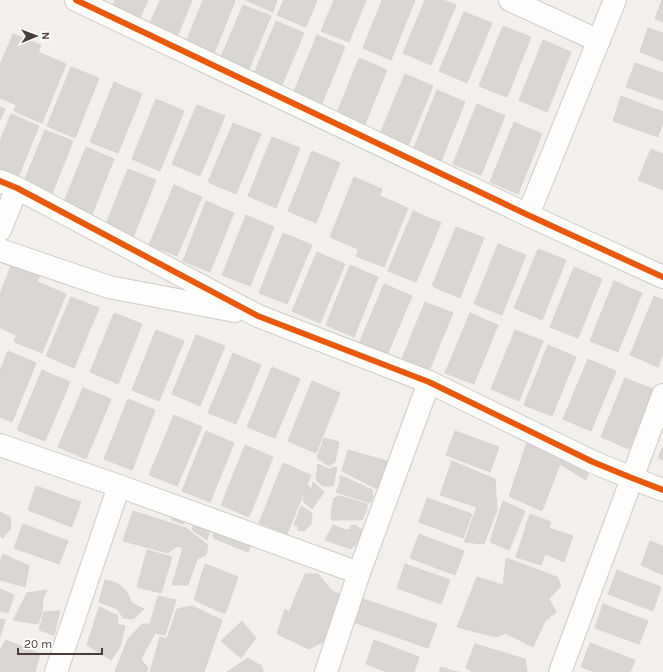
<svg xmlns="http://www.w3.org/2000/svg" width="663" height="672" font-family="Karla,sans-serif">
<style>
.building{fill:#dad6d3;stroke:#dbd5d2}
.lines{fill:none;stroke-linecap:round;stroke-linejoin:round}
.minor-casing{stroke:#cfcbc8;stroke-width:24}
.minor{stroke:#fdfdfc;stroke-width:22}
.cycleway-casing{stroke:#fff;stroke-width:8}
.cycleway{stroke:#e8590c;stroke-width:6}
</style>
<rect width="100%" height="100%" fill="#f2efec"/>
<g class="building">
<path d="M115,0h33l-10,23 -28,-11z"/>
<path d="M160,0h32l-17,42 -28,-11z"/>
<path d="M203,0h29l3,1 -24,60 -28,-11z"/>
<path d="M245,0h32l-4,12z"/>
<path d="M284,0h33l-11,27 -29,-12z"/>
<path d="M334,0h32l-17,42 -28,-11z"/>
<path d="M382,0h33l-24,60 -28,-12z"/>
<path d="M425,0h18l13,5 -25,60 -28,-12z"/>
<path d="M662,0h1v22l-8,-3z"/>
<path d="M243,5l28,11 -25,60 -28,-12z"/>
<path d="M464,12l28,11 -25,60 -28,-12z"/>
<path d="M276,21l28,12 -25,59 -28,-11z"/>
<path d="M503,26l28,11 -24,60 -28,-11z"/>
<path d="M648,28l15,5v28l-23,-9z"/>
<path d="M13,34l28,11 -25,60 -16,-7v-33z"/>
<path d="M317,35l28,12 -24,59 -28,-12z"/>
<path d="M543,40l28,12 -24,60 -28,-12z"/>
<path d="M38,52l28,12 -24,59 -28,-12z"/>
<path d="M359,58l28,12 -24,59 -28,-11z"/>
<path d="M635,63l28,10v27l-37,-13z"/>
<path d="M71,67l28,11 -24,60 -28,-12z"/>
<path d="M405,74l28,12 -25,60 -28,-12z"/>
<path d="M114,82l28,12 -24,59 -28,-11z"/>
<path d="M437,90l28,12 -24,59 -28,-11z"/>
<path d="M621,96l42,16v10l-5,15 -45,-16z"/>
<path d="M156,99l28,12 -24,60 -28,-12z"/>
<path d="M477,104l28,12 -24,59 -28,-11z"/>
<path d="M197,105l28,11 -25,60 -28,-12z"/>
<path d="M0,107l5,2 -5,11z"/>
<path d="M11,114l28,12 -24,59 -15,-6v-38z"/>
<path d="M514,122l28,12 -24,60 -28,-12z"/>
<path d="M233,123l28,11 -25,60 -28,-12z"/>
<path d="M45,130l28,11 -24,60 -28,-12z"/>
<path d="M272,137l28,11 -24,60 -28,-12z"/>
<path d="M86,147l28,12 -24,60 -28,-12z"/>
<path d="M651,149l12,5v36l-25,-10z"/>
<path d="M312,151l28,12 -24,60 -28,-12z"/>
<path d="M128,169l28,11 -24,60 -28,-11z"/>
<path d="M354,177l28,12 -24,60 -28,-12z"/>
<path d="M174,185l28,12 -25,59 -28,-11z"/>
<path d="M380,196l28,12 -24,59 -28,-11z"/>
<path d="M206,201l28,12 -24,59 -27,-11z"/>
<path d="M413,211l28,12 -25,59 -28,-11z"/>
<path d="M246,215l28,12 -24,59 -28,-11z"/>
<path d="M456,227l28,11 -24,60 -28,-12z"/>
<path d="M283,233l29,12 -25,59 -28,-11z"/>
<path d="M498,244l28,11 -24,60 -28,-11z"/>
<path d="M538,249l28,11 -24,60 -28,-12z"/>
<path d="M317,252l28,12 -25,59 -28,-12z"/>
<path d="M12,263l28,12 -24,60 -16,-7v-34z"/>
<path d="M350,265l28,12 -24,60 -28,-12z"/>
<path d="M574,267l28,12 -24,59 -28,-11z"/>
<path d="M614,281l28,12 -24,59 -28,-11z"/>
<path d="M38,282l28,12 -24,59 -28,-11z"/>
<path d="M384,284l28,12 -25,59 -28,-11z"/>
<path d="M654,296l9,4v53l-5,14 -28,-12z"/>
<path d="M71,297l28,11 -25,60 -28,-12z"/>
<path d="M425,302l28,11 -25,60 -27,-12z"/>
<path d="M114,313l28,11 -24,60 -28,-12z"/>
<path d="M470,313l28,12 -24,59 -29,-11z"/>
<path d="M156,330l28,11 -25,60 -27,-11z"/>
<path d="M515,330l28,11 -24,60 -28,-12z"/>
<path d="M196,335l29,11 -25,60 -28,-12z"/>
<path d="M548,345l28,12 -24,59 -28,-11z"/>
<path d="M8,351l28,12 -24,59 -12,-5v-46z"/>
<path d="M233,353l28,12 -25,59 -28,-11z"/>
<path d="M588,359l28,12 -25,60 -28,-12z"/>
<path d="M272,367l28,12 -25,59 -28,-11z"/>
<path d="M42,370l28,12 -25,59 -28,-11z"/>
<path d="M625,378l28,11 -24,60 -28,-12z"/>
<path d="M312,381l28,12 -24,60 -28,-12z"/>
<path d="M83,388l28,11 -25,60 -28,-12z"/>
<path d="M128,399l27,11 -23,60 -28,-11z"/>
<path d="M174,415l28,12 -25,59 -28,-11z"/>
<path d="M206,431l28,12 -24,59 -28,-11z"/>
<path d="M455,431l44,16 -9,25 -44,-17z"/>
<path d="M529,436l62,29 -5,15 -26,-16 -18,47 -33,-15z"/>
<path d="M324,438l15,4 -4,20 -6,4 -12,-8z"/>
<path d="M245,445l28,12 -24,60 -28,-12z"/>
<path d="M663,446v14l-5,-2z"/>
<path d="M348,450l43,12 -6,25 -10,1 -33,-17z"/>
<path d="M452,461l43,18 2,31 -13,34 -20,-2 13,-35 -37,-12z"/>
<path d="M283,463l28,12 -24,59 -28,-11z"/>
<path d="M318,464l13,6 1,-3 5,1 -4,18h-10l-7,-6z"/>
<path d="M340,475l32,15 1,7 -3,6 -34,-11 4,-8z"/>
<path d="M313,482l11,10 -12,17 -9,-8 4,-16 5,4z"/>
<path d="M36,486l45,16 -9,25 -44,-17z"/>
<path d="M340,496l27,8v5l-5,11h-30l-1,-7 3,-15z"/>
<path d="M427,498l45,16 -9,24 -44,-16z"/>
<path d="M503,501l22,10 -16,39 -19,-8z"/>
<path d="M301,506l11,7 -1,11 -7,7 -7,-1 2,-3 -5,-2z"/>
<path d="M133,511l53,17 22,17 -2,10 -9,4 -9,26h-16l11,-37 -6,-2 -9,7 -45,-12z"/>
<path d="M173,511l13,7 -3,6 -11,-4z"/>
<path d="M0,512l10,5 1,11 -8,10 -3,-2z"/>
<path d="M530,514l21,8 -2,6 24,8 -9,26 -19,-8 -4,11 -25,-8z"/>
<path d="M196,517l16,6 -5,17 -15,-10z"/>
<path d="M23,524l45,17 -9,23 -45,-16z"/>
<path d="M333,525l13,5 5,-1 -1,-3 5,-1 11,8 -15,16 -26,-9z"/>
<path d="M214,526l38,15 -4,11 -35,-14z"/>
<path d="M419,534l45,17 -9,24 -45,-17z"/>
<path d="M650,541l13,5v29l-22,-10z"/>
<path d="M147,550l25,7 -11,36 -24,-6z"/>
<path d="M3,554l26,12 -4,21 -25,-7v-18z"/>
<path d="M506,558l51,19 4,9 -12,13 7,13 -11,9 -12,26 -28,-14 -9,4 -39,-10 20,-50 26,8z"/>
<path d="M205,564l33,13 -13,37 -31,-14z"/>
<path d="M405,564l45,16 -9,24 -44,-16z"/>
<path d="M617,570l44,17 -8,24 -45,-17z"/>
<path d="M305,574h13l14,17 15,6 -18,42 -20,10 -32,-15 8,-25 4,3z"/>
<path d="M105,580l12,3 10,9 5,11 12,6 -11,10 -10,-1 -5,-9 -19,-7z"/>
<path d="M0,589l14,6 -6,18 -8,-2z"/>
<path d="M47,590l-4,8 -1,15 -4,11 -25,-4 14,-27z"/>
<path d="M158,596l18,4 -11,35 -10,-2 -14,26 7,9 -1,4h-30l-2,-1 13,-32 14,-15h8z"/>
<path d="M363,599l74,25 -9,24 -75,-26z"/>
<path d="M603,604l45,17 -9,23 -44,-16z"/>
<path d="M192,606l30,14 -18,52h-54l10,-35 7,2 10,-30z"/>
<path d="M99,607l19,9 -1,8 8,2 -5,21 -9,13 -24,-15z"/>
<path d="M60,611l-6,24 -15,-5 5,-18z"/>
<path d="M0,619l5,1 -5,17z"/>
<path d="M242,621l14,17 -15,20 -20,-17z"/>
<path d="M6,640l34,14 -5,18h-32l-3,-1v-21z"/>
<path d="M374,640l45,17 -5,15h-27l-21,-8z"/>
<path d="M590,643l45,17 -5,12h-35l-14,-5z"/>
<path d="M475,644l50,15 2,13h-54l-7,-4z"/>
<path d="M248,658l14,8 1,6h-36z"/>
<path d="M441,667l16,5h2h-20z"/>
</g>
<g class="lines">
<defs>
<g id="minor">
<path d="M76,0l452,215 135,62"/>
<path d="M510,0l89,41"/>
<path d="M0,181l17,7 241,128 171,66 164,80 39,16 31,12"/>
<path d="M528,215l87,-215"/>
<path d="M0,230l17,-42"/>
<path d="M0,250l109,37 126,24"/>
<path d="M0,445l119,41 240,87"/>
<path d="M56,672l63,-186"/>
<path d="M326,672l33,-99 70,-191"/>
<path d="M560,672l103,-277"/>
</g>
</defs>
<use href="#minor" class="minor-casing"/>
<use href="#minor" class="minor"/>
<defs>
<g id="cycleway">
<path d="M76,0l452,215 135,62"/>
<path d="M0,181l17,7 241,128 171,66 164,80 39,16 31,12"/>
</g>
</defs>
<use href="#cycleway" class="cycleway-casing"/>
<use href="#cycleway" class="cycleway"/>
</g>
<g transform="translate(36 36) rotate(89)" stroke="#ffffff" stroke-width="3" paint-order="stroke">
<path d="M0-3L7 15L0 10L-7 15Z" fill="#493e37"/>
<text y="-6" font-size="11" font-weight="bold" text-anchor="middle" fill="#493e37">N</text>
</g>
<path d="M18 648v6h84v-6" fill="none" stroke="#493e37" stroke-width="2"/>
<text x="24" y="648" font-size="12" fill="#493e37" stroke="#ffffff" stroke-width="3" paint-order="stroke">20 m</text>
</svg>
